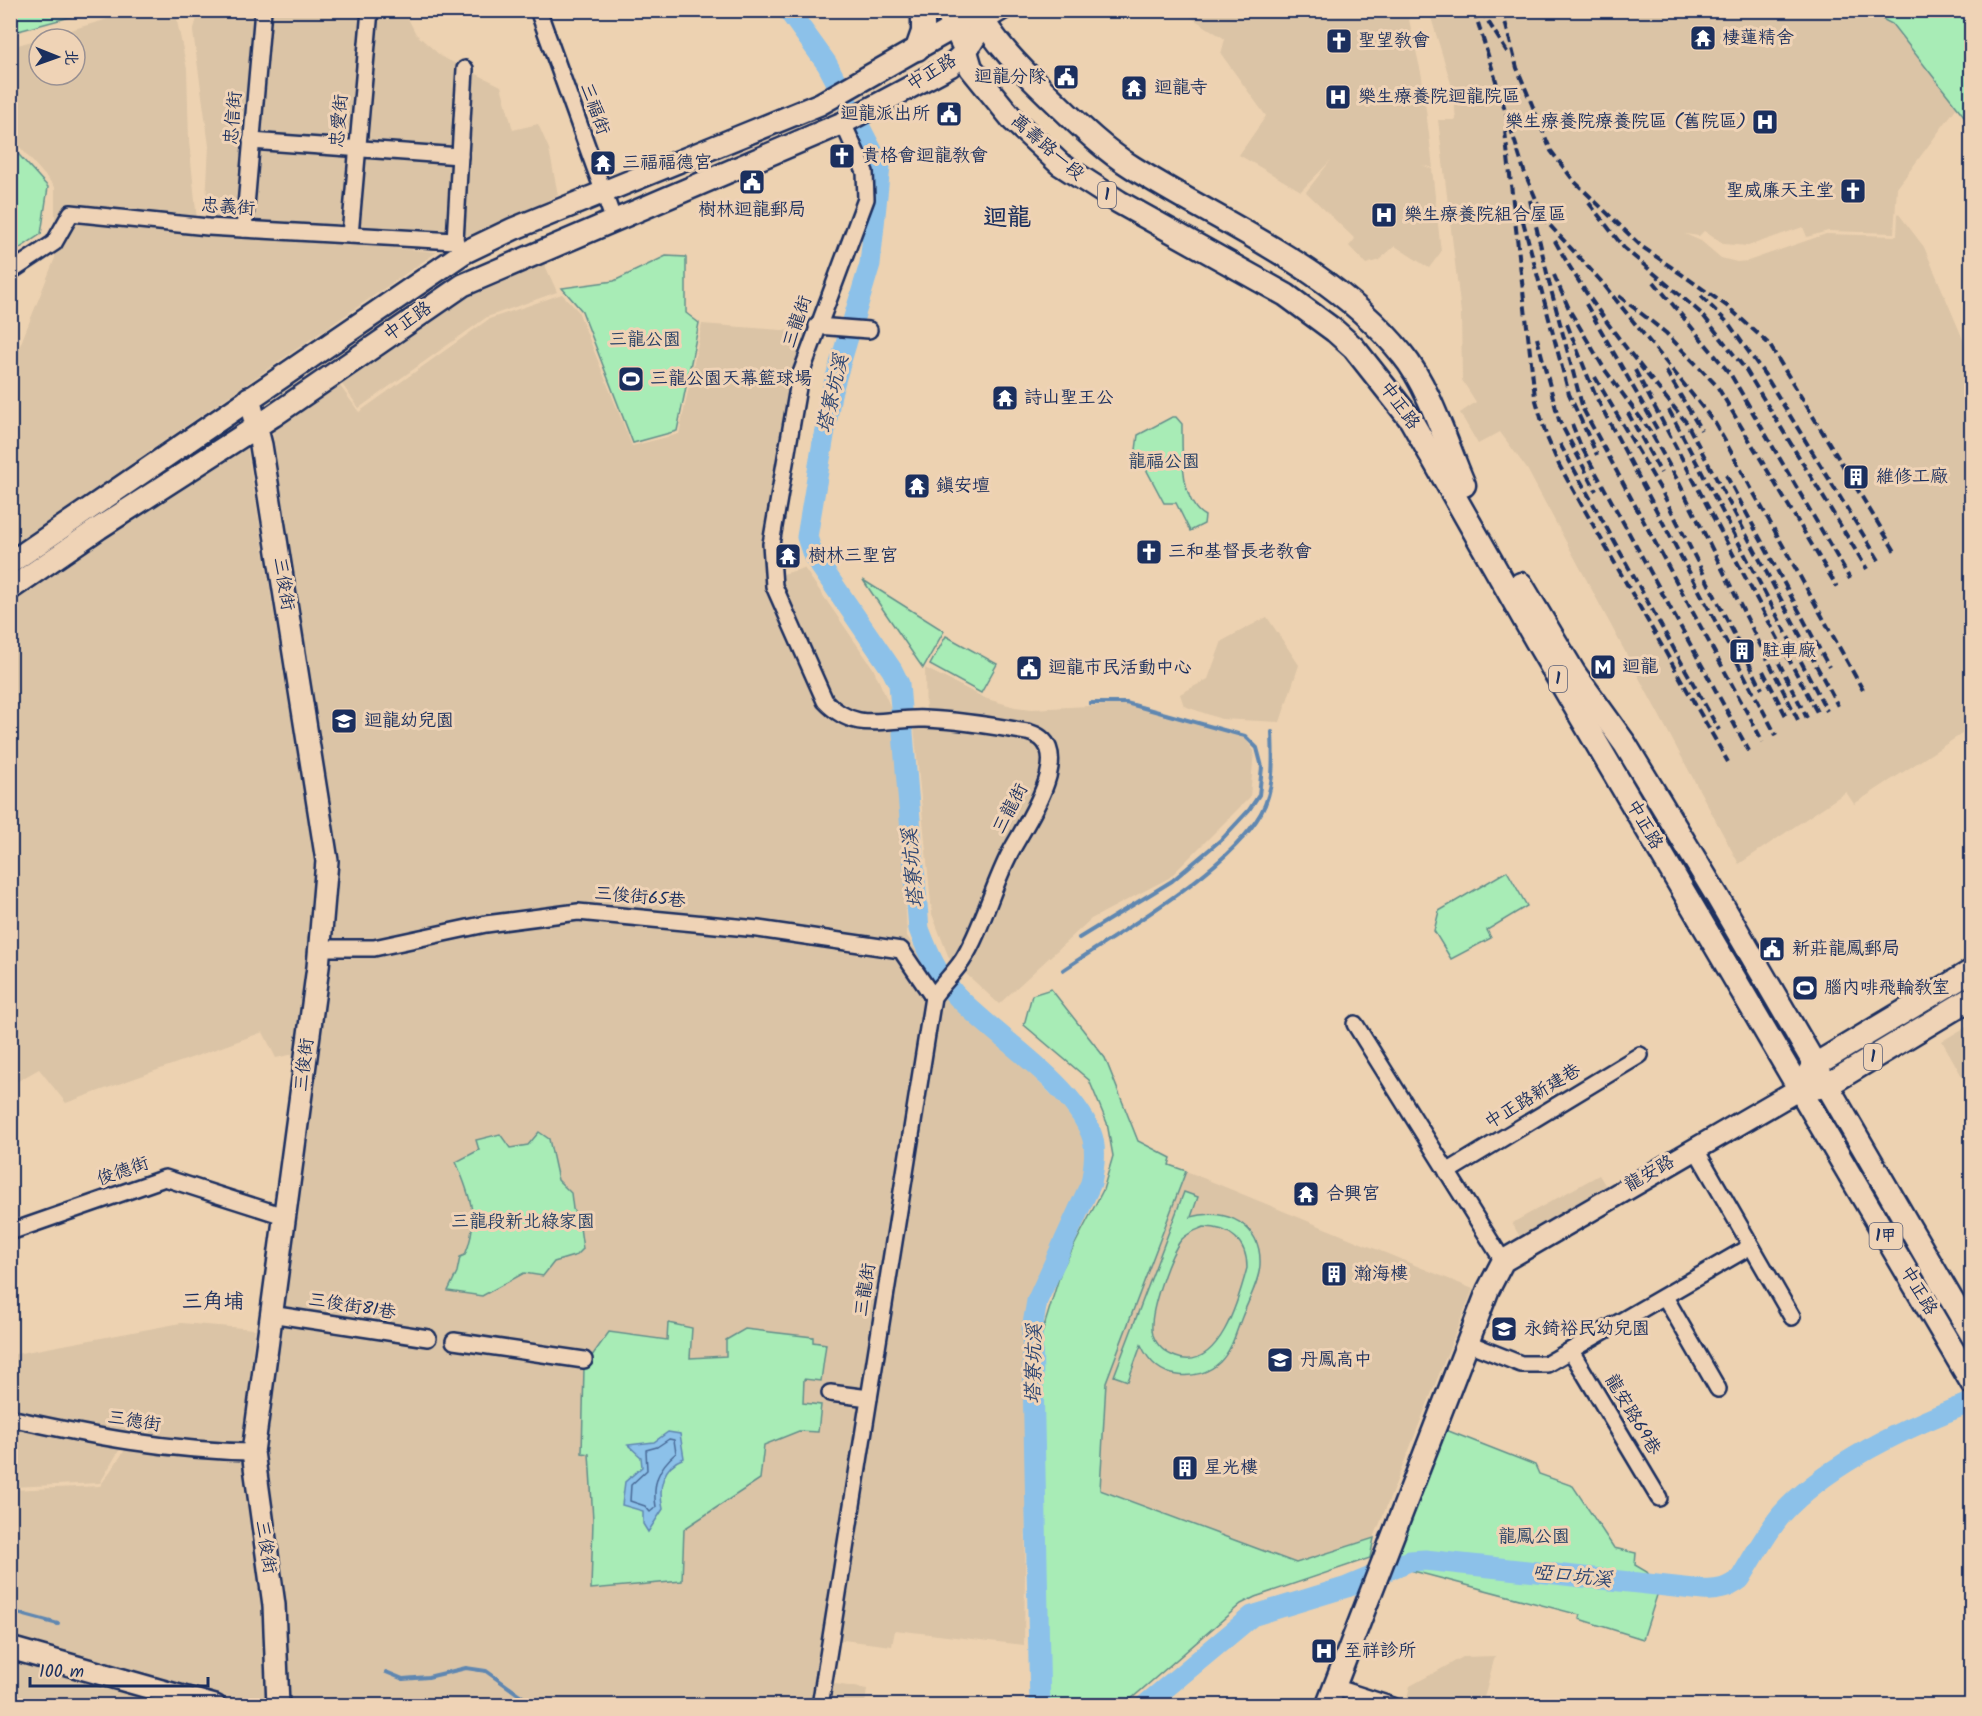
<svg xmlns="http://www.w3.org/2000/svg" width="1982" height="1716" font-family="Kalam,'LXGW WenKai TC',sans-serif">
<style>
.built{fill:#dbc4a6}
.green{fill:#a8ecb6;stroke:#628e8a;stroke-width:1.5;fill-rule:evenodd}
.water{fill:#8cc1e9;stroke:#5f87b1;stroke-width:1.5}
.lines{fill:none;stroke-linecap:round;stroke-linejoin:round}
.shore{stroke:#486996;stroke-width:1.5}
.stream{stroke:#5f87b1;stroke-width:4}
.river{stroke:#8cc1e9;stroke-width:21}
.street-casing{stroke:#1b2f5e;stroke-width:20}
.secondary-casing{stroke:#1b2f5e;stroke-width:26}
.primary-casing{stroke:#1b2f5e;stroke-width:27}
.street{stroke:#efd3b6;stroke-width:15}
.secondary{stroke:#efd3b6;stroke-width:21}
.primary{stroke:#efd3b6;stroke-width:22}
.rail{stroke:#1b2f5e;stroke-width:4;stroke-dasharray:9 4.5;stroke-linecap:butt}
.labels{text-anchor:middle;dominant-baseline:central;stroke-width:6;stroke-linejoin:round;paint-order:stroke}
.shield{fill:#efd3b6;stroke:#5b6078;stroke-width:1.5}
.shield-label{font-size:16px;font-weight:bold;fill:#1b2f5e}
.poi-label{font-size:18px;fill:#1b2f5e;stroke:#efd3b6;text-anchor:start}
.street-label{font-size:18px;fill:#1b2f5e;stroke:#efd3b6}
.park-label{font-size:18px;fill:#294267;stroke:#efd3b6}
.water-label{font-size:20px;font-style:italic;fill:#2c4573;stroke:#efd3b6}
.quarter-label{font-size:21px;fill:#1b2f5e;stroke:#efd3b6}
.district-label{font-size:24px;font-weight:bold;fill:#1b2f5e;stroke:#efd3b6}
</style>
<rect width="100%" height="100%" fill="#edd2b1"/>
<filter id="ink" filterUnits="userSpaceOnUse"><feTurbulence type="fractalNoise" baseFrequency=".0167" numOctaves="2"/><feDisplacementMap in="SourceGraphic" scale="12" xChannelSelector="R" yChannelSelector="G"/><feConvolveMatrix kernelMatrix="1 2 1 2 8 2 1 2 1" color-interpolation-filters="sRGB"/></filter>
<g filter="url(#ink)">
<g class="built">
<path d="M135,11h46l-4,10 10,48 2,72 9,89 239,22 -426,295v-179l44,-110v-71l-44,-50v-90l28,-8v36h36v-36h-35z"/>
<path d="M199,11h205l12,23 26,23 59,29 12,44 25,-6 11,25 9,46 -76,41 -272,-13 -4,-22 3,-55 -16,-114z"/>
<path d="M1181,11h226l15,66 11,91 -11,-3 10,4 9,83 -12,16 -34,-22 -16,14 -13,4 -17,-18 6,-7 -49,-47 25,-32 -30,31 -62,-36 27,-39 -45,-62 4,-15z"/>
<path d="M1429,11h459l69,96 -60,81 -3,45 -66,-2 -21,6 -4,-10 -55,19 -25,-2 -19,-13 -5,5 -14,-2 16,7 20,17 16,4 11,-1 78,-27 71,2 1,-23 26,34 47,111v370l-117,76 -8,-12 -107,72 -212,-395 -27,-37 -22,12 -18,-31 16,-11 -14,-22 -1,-67 -23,-193h18l-3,-30z"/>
<path d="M540,254l17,38 -70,25 -128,91 -23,-32 138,-98z"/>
<path d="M562,294l16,17 54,135 47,-12 23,-110 105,8 -13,42 -20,170 9,30 21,-6 69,100 17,38 8,36 9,194 28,44 129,127 19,30 3,38 -57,121 -5,349 -129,-15 -3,16 -57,-7 -6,44 38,6 -2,16h-854l-1,-215 90,-4 25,-36 119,9 22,179 -9,-189 75,-580 -61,-450 61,-44 27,37 130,-93z"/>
<path d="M246,441l69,424 -17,188 -22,5 -13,-26 -197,71 -27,-34 -28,16v-483z"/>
<path d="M1267,617l32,48 -19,57 -59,-3 -37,-13 -4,-12 28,-15 14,-38z"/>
<path d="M925,668l62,31 28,8 17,2 94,-5 118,33 10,14 -4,46 -81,81 -78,41 -92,85 -50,-46 -17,-44 -18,-188h12z"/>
<path d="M1971,1024v68l-29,-51z"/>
<path d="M1186,1171l287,118 -99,249 -78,25 -196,-74 6,-107z"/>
<path d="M1599,1175l8,13 -87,49 -8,-14z"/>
<path d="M181,1323l74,6 -13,117 -121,1 -21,36 -89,4 -1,-132z"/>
<path d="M1495,1656l-13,49h-64l-12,-3 4,-16 53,-29z"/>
</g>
<g class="green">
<path d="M11,10h74v3l-74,20z"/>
<path d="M1867,11h104v114l-79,-101z"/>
<path d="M10,145l38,42 -7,47 -30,20z"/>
<path d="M666,256l20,1v56l13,10 -22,108 -44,12 -51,-132 -20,-23 52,-7z"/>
<path d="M1172,417h4l6,7c0,25 -2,79 23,92l-1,8 -14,7 -14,-28h-12l-28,-53 2,-15z"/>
<path d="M863,580l81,51 -21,37 -5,-7z"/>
<path d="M946,636l51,28 -16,29 -51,-28z"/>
<path d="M1507,871l20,35 -40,24 4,8 -40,21 -17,-28 5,-20z"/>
<path d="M1051,989l54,69 33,83 33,17 -2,7 17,6 -80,211 -6,108 196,73 78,-25 -4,20 -115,39 -14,7 -117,101h-77l-8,-362 22,-72 42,-81 10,-34 -6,-33 -18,-43 -65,-55 8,-30z"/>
<path d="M539,1132l10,7 9,41 13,13 2,16 6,11 4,29 -6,6 -23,7 -11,14 -19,-3 -42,23 -34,-5 9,-19 3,-15 5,-2c15,-35 5,-60 -9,-93l23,-12 -3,-10 24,-6 10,14 18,-3z"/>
<path d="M1184,1192l14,5 -7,20c34,-10 71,7 69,48 -1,17 -12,36 -18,52 -6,15 -10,33 -22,45 -11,11 -27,15 -42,13 -19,-2 -30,-15 -37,-30l-13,36 -14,-5zM1204,1227c27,0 43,15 43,41 -8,30 -28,105 -71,89 -11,-4 -19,-11 -23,-22 -6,-18 16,-79 28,-95 6,-7 15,-10 23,-13z"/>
<path d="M668,1323l24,5 -2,30 36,-2v-16l19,-11 68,8v5l13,2 -5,37 -17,-2 -1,24 18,2 -3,27 -19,-1 -35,14 -4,34 -76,50 -2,52 -91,8 2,-69 -4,-66 -7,-1 2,-86 25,-35 58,8z"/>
<path d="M1446,1430l84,33 5,2 4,9 34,12 41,62 22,5 -1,12 12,7 12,17 -16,50 -64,-20 1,-4 -167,-44 8,-5 55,6 1,-13 -59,-6 -23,4z"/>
</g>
<path class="water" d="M668,1432l12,2 4,24c-22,8 -26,30 -21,51l-15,23 -5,-8v-13l-21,-6 3,-23 17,-15 -1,-10 -13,-12 26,-3z"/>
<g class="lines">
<path class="shore" d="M669,1439l5,1 2,13c-18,15 -24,31 -20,54l-6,5 -5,-6 -15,-5 1,-16 16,-15 -1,-20 11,-3z"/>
<g class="stream">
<path d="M1079,938l93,-57 51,-43 26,-28 10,-15 3,-28 -5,-19 -12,-12 -119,-33h-36"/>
<path d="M1063,970c55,-37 166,-100 198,-157 14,-25 12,-53 11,-81"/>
<path d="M10,1611l48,13"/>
<path d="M386,1672l17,7 25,-2 38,-9 20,3 49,35"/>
</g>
<g class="river">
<path d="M788,10l39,54 53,102 -10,98 -39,130 -24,143 6,18 79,115 7,14 20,245c9,24 18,45 35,64 39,43 115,86 137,140 6,15 3,34 0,50l-54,118 -5,29 8,376"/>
<path d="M1144,1706l108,-90 95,-29 62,-26 16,-1 278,30c15,1 25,-2 37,-11 13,-21 26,-46 42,-65 46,-51 127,-88 190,-112"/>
</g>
<defs>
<g id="street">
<path d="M538,10l76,211"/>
<path d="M984,23l22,-13"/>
<path d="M251,141l209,15"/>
<path d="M244,229l19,-219"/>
<path d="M350,235l20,-225"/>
<path d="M455,241l10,-172"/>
<path d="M10,272l44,-29 17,-30 137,14 247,14 8,12"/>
<path d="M817,326l52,4"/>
<path d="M320,948h54l112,-24 92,-12 180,17 143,21 32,47"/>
<path d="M1355,1024l148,237"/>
<path d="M1695,1148l97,169"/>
<path d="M1447,1172l193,-117"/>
<path d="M10,1232l155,-54 119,38"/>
<path d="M1665,1297l53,92"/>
<path d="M270,1314l158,24"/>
<path d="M454,1341l130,19"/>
<path d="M1468,1343l53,21h26l204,-118"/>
<path d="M1571,1351l88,147"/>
<path d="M830,1393l39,5"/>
<path d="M10,1418c81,18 160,33 243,34"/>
<path d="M1334,1687l59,19"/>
<path d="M820,1706l113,-709c9,-13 20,-23 29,-36 19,-29 31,-76 48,-108 13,-26 73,-108 17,-121 -33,-6 -68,-12 -102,-13 -39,-2 -68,16 -100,-18l-51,-115 -3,-42 29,-168 66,-177 -1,-27 -22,-49"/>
</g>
<g id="secondary">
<path d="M249,398l12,47 66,416 -9,106 -65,485 21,153 4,101"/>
<path d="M10,563l453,-310 50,-24 307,-125 135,-77 16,-2"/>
<path d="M10,589l89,-61 174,-112 190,-131 380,-162 107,-57 16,-15 18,-28"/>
<path d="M10,1648l205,58"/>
<path d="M1327,1706l161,-416 15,-29 296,-172"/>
</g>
<g id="primary">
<path d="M946,10l20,41 5,17 43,53 46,43 59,38 167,93 49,36 19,17 57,72 125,220 436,743"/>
<path d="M977,10c17,32 44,59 69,83 28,27 54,54 86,74 92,58 200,100 270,187 27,32 45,92 62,131"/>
<path d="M917,49l6,-17v-22"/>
<path d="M1521,584l53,89 51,71 92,152 255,439"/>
<path d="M1806,1078l7,-12 159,-95"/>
<path d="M1812,1088l14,-2 146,-88"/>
</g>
</defs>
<use href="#street" class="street-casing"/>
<use href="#secondary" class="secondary-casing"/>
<use href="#primary" class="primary-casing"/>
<use href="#street" class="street"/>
<use href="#secondary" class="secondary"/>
<use href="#primary" class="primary"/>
<g class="rail">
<path d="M1474,10l50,161 21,49 55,60 115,143 149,269"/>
<path d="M1481,10l28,45"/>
<path d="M1502,10l15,58 34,83 23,30 67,65 86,60 42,38 127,209"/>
<path d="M1505,131l30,266 11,38 13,30 169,297"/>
<path d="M1530,200l20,86 33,123 180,333"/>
<path d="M1589,203l35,45 78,66 44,56 121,199"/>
<path d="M1523,221l46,173 28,61"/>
<path d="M1555,241c35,65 84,124 131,181l152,284"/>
<path d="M1554,275l16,36 35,59 45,61 28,50 122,243"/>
<path d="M1654,282l77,93 119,204"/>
<path d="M1619,296l47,37 51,53 120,201"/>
<path d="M1701,296l28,28 36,51 115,187"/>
<path d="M1586,304l71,125"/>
<path d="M1567,324l29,73 180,338"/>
<path d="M1537,338l22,82 37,71"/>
<path d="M1635,370l183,344"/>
<path d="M1666,371l35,59"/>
<path d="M1595,377l66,113 101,199"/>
<path d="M1669,410l158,301"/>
<path d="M1628,413l33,60"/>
<path d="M1572,424l8,20 169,307"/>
<path d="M1560,444l159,286"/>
<path d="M1726,475l103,192"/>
<path d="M1779,663l28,55"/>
<path d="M1763,671l23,45"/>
</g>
</g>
</g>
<defs>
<symbol id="temple-square" viewBox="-11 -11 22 22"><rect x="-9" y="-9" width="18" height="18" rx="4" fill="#1b2f5e" stroke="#efd3b6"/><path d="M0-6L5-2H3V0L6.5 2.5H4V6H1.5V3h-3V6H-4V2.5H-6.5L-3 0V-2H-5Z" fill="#fff"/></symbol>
<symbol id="church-square" viewBox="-11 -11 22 22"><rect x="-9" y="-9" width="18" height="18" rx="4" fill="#1b2f5e" stroke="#efd3b6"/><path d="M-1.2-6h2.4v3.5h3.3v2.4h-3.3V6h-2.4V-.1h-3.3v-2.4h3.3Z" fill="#fff"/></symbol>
<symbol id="civic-square" viewBox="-11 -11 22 22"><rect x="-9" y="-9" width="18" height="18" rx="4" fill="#1b2f5e" stroke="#efd3b6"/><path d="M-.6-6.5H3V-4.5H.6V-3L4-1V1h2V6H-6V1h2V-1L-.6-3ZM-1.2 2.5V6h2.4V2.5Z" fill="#fff"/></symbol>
<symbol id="hospital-square" viewBox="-11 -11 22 22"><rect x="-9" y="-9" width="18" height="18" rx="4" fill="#1b2f5e" stroke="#efd3b6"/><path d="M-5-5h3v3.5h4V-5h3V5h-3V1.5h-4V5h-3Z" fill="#fff"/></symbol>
<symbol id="stadium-square" viewBox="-11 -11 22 22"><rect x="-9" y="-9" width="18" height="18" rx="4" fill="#1b2f5e" stroke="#efd3b6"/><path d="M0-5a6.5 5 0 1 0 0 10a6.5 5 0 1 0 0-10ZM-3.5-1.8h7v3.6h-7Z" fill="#fff"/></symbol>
<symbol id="building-square" viewBox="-11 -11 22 22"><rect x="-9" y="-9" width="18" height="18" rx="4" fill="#1b2f5e" stroke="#efd3b6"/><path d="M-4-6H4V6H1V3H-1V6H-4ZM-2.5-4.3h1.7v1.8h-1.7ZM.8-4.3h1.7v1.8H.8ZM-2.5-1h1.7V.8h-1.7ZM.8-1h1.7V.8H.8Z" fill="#fff"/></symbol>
<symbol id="metro-square" viewBox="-11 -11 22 22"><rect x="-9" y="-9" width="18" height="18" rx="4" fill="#1b2f5e" stroke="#efd3b6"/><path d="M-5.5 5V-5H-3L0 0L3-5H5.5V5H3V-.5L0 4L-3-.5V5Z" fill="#fff"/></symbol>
<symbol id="school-square" viewBox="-11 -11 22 22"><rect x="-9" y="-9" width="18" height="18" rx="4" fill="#1b2f5e" stroke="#efd3b6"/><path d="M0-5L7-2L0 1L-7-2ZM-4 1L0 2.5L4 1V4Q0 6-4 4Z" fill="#fff"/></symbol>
</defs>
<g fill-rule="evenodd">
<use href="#temple-square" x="1688" y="23" width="30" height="30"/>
<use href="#church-square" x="1324" y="26" width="30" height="30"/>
<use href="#civic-square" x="1051" y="62" width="30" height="30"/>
<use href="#temple-square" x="1119" y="73" width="30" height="30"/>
<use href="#hospital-square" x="1323" y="82" width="30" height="30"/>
<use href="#civic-square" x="934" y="99" width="30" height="30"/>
<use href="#hospital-square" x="1750" y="107" width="30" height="30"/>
<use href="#church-square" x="827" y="141" width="30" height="30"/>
<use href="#temple-square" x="588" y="148" width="30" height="30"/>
<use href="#civic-square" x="737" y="167" width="30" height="30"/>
<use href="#church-square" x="1838" y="176" width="30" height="30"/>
<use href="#hospital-square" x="1369" y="200" width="30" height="30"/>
<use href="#stadium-square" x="616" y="364" width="30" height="30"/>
<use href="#temple-square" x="990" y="383" width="30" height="30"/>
<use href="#building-square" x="1841" y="462" width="30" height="30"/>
<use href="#temple-square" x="902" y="471" width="30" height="30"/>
<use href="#church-square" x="1134" y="537" width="30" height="30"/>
<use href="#temple-square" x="773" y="541" width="30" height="30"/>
<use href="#building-square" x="1727" y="636" width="30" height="30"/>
<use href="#metro-square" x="1588" y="652" width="30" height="30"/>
<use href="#civic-square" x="1014" y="653" width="30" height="30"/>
<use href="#school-square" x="329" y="706" width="30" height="30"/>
<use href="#civic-square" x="1757" y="934" width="30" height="30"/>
<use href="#stadium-square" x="1790" y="973" width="30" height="30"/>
<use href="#temple-square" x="1291" y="1179" width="30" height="30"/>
<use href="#building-square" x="1319" y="1259" width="30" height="30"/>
<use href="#school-square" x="1489" y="1314" width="30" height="30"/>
<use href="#school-square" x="1265" y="1345" width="30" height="30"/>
<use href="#building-square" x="1170" y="1453" width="30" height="30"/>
<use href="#hospital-square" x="1309" y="1636" width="30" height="30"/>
</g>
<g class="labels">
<g class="shield">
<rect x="1098" y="182" width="18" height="26" rx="4.5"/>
<rect x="1549" y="666" width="18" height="26" rx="4.5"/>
<rect x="1864" y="1044" width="18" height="26" rx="4.5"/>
<rect x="1869.5" y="1223" width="33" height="26" rx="4.5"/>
</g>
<g class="shield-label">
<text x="1107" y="195">1</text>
<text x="1558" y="679">1</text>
<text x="1873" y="1057">1</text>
<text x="1886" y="1236">1甲</text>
</g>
<g class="poi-label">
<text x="1722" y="38">棲蓮精舍</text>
<text x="1358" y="41">聖望教會</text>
<text x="1046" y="77" text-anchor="end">迴龍分隊</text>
<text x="1154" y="88">迴龍寺</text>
<text x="1358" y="97">樂生療養院迴龍院區</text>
<text x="930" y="114" text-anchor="end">迴龍派出所</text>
<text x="1746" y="122" text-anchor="end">樂生療養院療養院區 (舊院區)</text>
<text x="862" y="156">貴格會迴龍教會</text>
<text x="622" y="163">三福福德宮</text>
<text x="1834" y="191" text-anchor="end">聖威廉天主堂</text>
<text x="752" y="210" text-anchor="middle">樹林迴龍郵局</text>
<text x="1404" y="215">樂生療養院組合屋區</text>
<text x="650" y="379">三龍公園天幕籃球場</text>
<text x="1024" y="398">詩山聖王公</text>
<text x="1876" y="477">維修工廠</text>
<text x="936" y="486">鎮安壇</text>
<text x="1168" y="552">三和基督長老教會</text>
<text x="808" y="556">樹林三聖宮</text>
<text x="1762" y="651">駐車廠</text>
<text x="1622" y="667">迴龍</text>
<text x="1048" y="668">迴龍市民活動中心</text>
<text x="364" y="721">迴龍幼兒園</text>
<text x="1792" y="949">新莊龍鳳郵局</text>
<text x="1824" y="988">腦內啡飛輪教室</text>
<text x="1326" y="1194">合興宮</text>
<text x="1354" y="1274">瀚海樓</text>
<text x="1524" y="1329">永錡裕民幼兒園</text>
<text x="1300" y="1360">丹鳳高中</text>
<text x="1204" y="1468">星光樓</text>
<text x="1344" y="1651">至祥診所</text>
</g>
<g class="street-label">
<text transform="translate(932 73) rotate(-31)">中正路</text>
<text transform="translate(594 109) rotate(70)">三福街</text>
<text transform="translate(234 118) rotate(-85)">忠信街</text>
<text transform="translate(340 121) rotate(-85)">忠愛街</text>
<text transform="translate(1047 148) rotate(41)">萬壽路一段</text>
<text transform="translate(228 208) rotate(4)">忠義街</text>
<text transform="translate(408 322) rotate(-35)">中正路</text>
<text transform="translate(798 322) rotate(-71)">三龍街</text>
<text transform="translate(1399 406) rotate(54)">中正路</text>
<text transform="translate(283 584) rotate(81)">三俊街</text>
<text transform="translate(1011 809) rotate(-62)">三龍街</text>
<text transform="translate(1644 825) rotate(60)">中正路</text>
<text transform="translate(640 898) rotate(5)">三俊街65巷</text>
<text transform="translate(305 1065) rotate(-83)">三俊街</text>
<text transform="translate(1533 1097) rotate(-31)">中正路新建巷</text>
<text transform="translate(123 1172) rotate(-19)">俊德街</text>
<text transform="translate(1650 1174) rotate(-30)">龍安路</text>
<text transform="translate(866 1290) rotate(-81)">三龍街</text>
<text transform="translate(1918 1291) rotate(59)">中正路</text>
<text transform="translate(352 1307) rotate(9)">三俊街81巷</text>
<text transform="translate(1632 1415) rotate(59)">龍安路69巷</text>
<text transform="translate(134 1422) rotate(9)">三德街</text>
<text transform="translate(265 1547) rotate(81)">三俊街</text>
</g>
<g class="park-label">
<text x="645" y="340">三龍公園</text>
<text x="1164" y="462">龍福公園</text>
<text x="523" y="1222">三龍段新北綠家園</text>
<text x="1534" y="1537">龍鳳公園</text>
</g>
<g class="water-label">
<text transform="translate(834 394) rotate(-77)">塔寮坑溪</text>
<text transform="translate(914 868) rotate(-95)">塔寮坑溪</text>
<text transform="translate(1035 1364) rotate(-89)">塔寮坑溪</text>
<text transform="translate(1572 1577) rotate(6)">啞口坑溪</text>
</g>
<g class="quarter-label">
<text x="213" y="1302">三角埔</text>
</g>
<g class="district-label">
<text x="1007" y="218">迴龍</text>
</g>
</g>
<rect width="1982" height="1716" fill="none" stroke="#efd3b6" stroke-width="36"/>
<rect x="18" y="18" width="1946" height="1680" fill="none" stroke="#1b2f5e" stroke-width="2" filter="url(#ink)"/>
<g transform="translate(57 57) rotate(91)"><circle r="28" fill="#efd3b6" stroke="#9a9193" stroke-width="1.5"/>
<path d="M0-4.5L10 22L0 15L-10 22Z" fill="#1b2f5e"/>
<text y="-9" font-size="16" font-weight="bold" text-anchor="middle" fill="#1b2f5e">北</text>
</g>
<path d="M30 1677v9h178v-9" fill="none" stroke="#1b2f5e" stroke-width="3"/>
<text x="39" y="1677" font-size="18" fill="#1b2f5e" stroke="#efd3b6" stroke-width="4.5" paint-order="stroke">100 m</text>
</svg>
